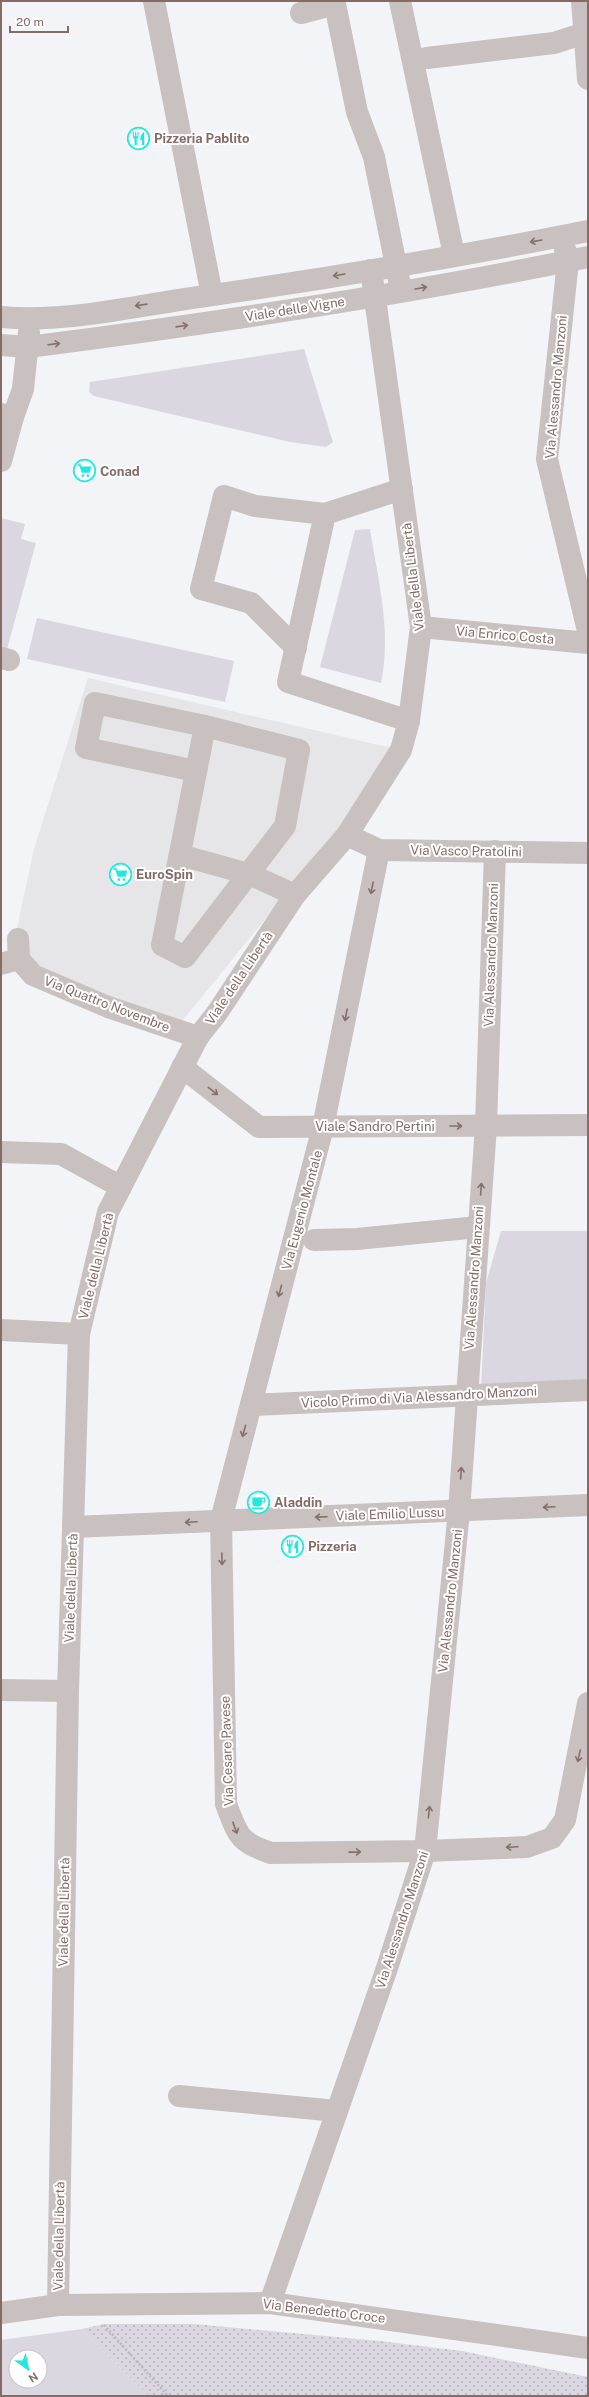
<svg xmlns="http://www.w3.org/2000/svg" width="589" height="2397" font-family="'Public Sans',sans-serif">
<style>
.built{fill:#e6e5e7}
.grass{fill:url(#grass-dots)}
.park{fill:#dad7e1;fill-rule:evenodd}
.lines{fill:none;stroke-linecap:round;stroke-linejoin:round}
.path{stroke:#bfbab9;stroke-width:2.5;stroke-dasharray:2 2;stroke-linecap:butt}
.minor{stroke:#c8c1bf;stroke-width:22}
.oneway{stroke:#886e6a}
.labels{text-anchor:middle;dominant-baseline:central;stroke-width:4;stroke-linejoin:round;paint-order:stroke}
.poi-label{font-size:13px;font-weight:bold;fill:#856a65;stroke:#fff;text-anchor:start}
.street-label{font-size:13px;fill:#856a65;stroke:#fff}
</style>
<defs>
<pattern id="grass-dots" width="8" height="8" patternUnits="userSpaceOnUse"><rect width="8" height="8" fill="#dad7e1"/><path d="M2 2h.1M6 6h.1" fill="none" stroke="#b6b2ba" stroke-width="1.8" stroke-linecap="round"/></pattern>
</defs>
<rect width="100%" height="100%" fill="#f3f4f7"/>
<path class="built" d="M88,678l304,70 -57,85 -160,197 -127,-49 -24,-23 -8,-26 18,-83z"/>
<path class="grass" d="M104,2324h90l186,17 82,10 126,26v19h-440l-66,-67z"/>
<g class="park">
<path d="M304,349l29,93 -7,5 -36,-5 -196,-46 -5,-4 1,-10z"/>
<path d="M1,518l24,6 -4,15 15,4 -30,110 -5,-1z"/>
<path d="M370,529c8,51 22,103 11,154l-61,-16 35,-137z"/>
<path d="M37,618l197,43 -9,41 -198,-43z"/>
<path d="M501,1231h87v152l-107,5 5,-105z"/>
<path d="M82,2329l66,67h-147v-56zM16,2357h24v24h-24z"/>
</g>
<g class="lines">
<path class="path" d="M104,2325l64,71"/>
<g class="minor">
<path d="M154,1l58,294"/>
<path d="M400,1l54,254"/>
<path d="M582,1l6,78"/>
<path d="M301,13l34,-9 22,108 17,45 25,123"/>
<path d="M427,58l127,-15 34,-11"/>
<path d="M565,249l3,12 -21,198 41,172"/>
<path d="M1,317c64,6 129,-10 191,-19 133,-19 265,-41 396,-67"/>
<path d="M1,345l27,2c187,-24 375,-52 560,-90"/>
<path d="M1,414l12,3 -12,44"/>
<path d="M13,417l10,-28 6,-57"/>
<path d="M402,489l-77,25 -37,168 121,39"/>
<path d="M421,627l167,16"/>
<path d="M296,648l-45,-45 -50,-14 23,-93 31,10 70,8"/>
<path d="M1,658l8,2"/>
<path d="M205,726l94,24 -14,76 -100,131 -23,-12z"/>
<path d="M196,771l-110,-23 9,-45 110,23"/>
<path d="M347,835l32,15 209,3"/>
<path d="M379,850l-56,277 -102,393 5,284c12,31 12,38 45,49l154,-2 102,-4 25,-9 13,-18 23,-117"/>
<path d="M180,855l69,19 46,21"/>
<path d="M18,939l1,20 14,16 75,32 90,30"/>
<path d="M1,964l18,-5"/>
<path d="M182,1067l77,60 329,-2"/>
<path d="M1,1152l60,2 60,33"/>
<path d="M314,1240l43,-1 121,-12"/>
<path d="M1,1330l78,4"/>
<path d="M251,1405l337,-15"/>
<path d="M73,1527l515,-22"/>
<path d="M1,1690l67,1"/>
<path d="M179,2096l158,15"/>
<path d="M270,2303l116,-332 39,-120 34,-340 27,-385 9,-275"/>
<path d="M58,2305l10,-614 11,-357 29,-122 90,-175 19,-24 78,-118 52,-60 54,-85 8,-29 12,-94 -50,-357"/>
<path d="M1,2313l57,-8 212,-2 318,45"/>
</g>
</g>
<defs><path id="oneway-shaft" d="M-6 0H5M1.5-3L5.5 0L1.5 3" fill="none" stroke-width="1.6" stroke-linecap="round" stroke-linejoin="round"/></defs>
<g class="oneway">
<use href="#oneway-shaft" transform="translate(536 241) rotate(170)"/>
<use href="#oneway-shaft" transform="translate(339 275) rotate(171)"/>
<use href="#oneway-shaft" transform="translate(421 288) rotate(-10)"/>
<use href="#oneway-shaft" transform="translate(141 305) rotate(172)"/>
<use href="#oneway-shaft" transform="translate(182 326) rotate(-8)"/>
<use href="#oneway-shaft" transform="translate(54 344) rotate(-7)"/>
<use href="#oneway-shaft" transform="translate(372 888) rotate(101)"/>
<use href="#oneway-shaft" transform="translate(346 1015) rotate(101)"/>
<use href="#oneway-shaft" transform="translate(213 1091) rotate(38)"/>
<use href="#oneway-shaft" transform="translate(456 1126)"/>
<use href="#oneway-shaft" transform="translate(481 1189) rotate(-86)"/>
<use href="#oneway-shaft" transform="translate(280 1291) rotate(105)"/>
<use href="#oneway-shaft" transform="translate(244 1431) rotate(105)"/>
<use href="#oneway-shaft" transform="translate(461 1473) rotate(-86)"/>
<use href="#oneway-shaft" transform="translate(549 1507) rotate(177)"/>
<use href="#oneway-shaft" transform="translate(321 1517) rotate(178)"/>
<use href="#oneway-shaft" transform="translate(191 1522) rotate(177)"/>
<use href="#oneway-shaft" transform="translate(222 1559) rotate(89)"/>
<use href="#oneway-shaft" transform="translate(579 1756) rotate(102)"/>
<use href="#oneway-shaft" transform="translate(429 1812) rotate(-84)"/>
<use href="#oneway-shaft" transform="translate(235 1828) rotate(70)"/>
<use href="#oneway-shaft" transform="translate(512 1847) rotate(177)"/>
<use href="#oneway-shaft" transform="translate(355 1852) rotate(-1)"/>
</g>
<defs>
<symbol id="restaurant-ring" viewBox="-11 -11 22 22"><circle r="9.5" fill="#fff" stroke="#22e8e2" stroke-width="1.5"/><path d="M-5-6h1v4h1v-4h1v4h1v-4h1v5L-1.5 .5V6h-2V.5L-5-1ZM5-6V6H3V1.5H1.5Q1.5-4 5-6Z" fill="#22e8e2"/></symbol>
<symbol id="supermarket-ring" viewBox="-11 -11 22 22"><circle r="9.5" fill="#fff" stroke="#22e8e2" stroke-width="1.5"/><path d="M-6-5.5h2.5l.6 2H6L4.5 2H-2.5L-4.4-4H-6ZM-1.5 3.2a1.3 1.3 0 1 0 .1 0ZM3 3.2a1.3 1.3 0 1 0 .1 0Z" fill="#22e8e2"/></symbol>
<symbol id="cafe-ring" viewBox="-11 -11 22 22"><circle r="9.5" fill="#fff" stroke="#22e8e2" stroke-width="1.5"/><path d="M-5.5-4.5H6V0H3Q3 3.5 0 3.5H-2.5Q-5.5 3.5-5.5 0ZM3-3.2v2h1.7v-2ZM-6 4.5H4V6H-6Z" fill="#22e8e2"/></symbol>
</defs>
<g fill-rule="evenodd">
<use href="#restaurant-ring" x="126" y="126" width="25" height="25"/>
<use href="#supermarket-ring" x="72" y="458" width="25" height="25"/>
<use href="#supermarket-ring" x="108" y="862" width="25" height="25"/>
<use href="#cafe-ring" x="246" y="1490" width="25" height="25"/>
<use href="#restaurant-ring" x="280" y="1534" width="25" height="25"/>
</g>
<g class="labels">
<g class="poi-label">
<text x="154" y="138">Pizzeria Pablito</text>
<text x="100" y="471">Conad</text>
<text x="136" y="874">EuroSpin</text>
<text x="274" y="1502">Aladdin</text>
<text x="308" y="1546">Pizzeria</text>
</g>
<g class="street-label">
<text transform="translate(295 309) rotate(-9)">Viale delle Vigne</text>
<text transform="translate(556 387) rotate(-85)">Via Alessandro Manzoni</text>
<text transform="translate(413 577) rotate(-97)">Viale della Libertà</text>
<text transform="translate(505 635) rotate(5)">Via Enrico Costa</text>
<text transform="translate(466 851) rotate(1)">Via Vasco Pratolini</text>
<text transform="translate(491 955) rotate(-88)">Via Alessandro Manzoni</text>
<text transform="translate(239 978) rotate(-56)">Viale della Libertà</text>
<text transform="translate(107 1004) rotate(21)">Via Quattro Novembre</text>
<text x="375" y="1126">Viale Sandro Pertini</text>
<text transform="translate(302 1210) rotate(-75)">Via Eugenio Montale</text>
<text transform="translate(96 1266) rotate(-76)">Viale della Libertà</text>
<text transform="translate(474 1278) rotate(-86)">Via Alessandro Manzoni</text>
<text transform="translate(419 1397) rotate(-3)">Vicolo Primo di Via Alessandro Manzoni</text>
<text transform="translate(390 1514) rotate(-2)">Viale Emilio Lussu</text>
<text transform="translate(71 1588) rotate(-88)">Viale della Libertà</text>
<text transform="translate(450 1601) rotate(-84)">Via Alessandro Manzoni</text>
<text transform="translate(227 1751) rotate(-92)">Via Cesare Pavese</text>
<text transform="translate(64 1912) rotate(-89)">Viale della Libertà</text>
<text transform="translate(402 1920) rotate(-72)">Via Alessandro Manzoni</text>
<text transform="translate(59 2236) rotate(-89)">Viale della Libertà</text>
<text transform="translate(324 2311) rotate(7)">Via Benedetto Croce</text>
</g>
</g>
<rect width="589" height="2397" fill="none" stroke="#856a65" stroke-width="4"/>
<g transform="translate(28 2369) rotate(147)"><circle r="19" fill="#ffffff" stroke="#cec3c1"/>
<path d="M0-3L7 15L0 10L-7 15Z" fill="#22e8e2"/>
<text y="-6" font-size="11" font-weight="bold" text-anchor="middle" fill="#856a65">N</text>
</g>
<path d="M10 26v6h58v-6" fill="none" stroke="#856a65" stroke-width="2"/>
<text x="16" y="26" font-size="12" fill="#856a65" stroke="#ffffff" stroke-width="3" paint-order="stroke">20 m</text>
</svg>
